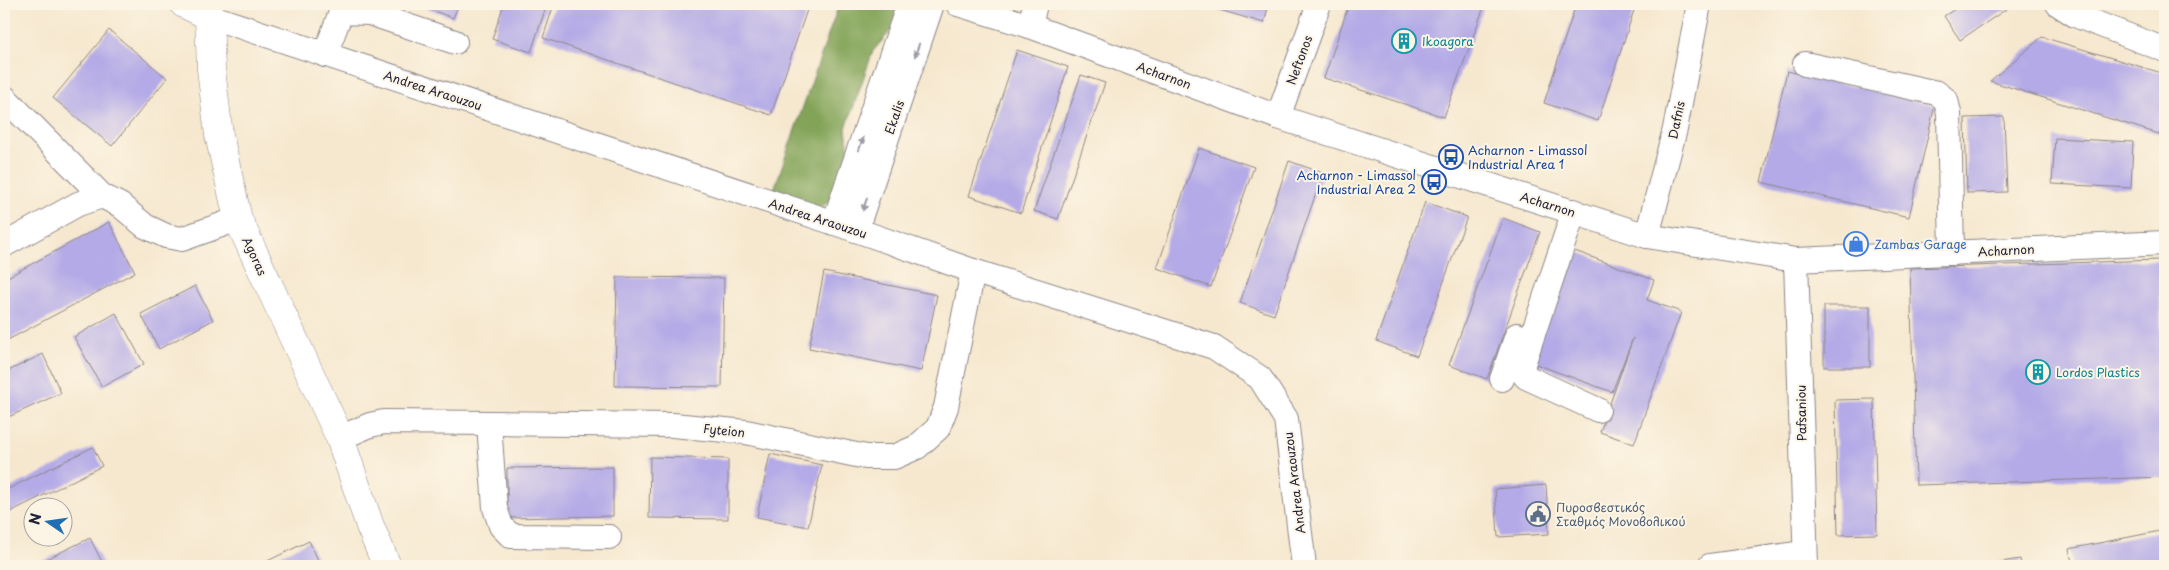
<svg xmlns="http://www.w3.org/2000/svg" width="2169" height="570" font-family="'Playpen Sans',sans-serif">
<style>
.forest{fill:#83a459;stroke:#52634a}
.building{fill:#b4aae7}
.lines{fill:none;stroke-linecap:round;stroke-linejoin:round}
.minor-casing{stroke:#8c8585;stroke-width:26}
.major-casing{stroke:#8c8585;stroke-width:29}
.minor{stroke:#fff;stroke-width:24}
.major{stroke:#fff;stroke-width:28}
.oneway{fill:#9c9ca7}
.labels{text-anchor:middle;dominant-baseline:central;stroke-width:4;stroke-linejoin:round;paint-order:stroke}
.culture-label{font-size:12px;fill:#0d838f;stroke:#fcf5e5;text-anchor:start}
.street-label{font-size:12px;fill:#22223b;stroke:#fcf5e5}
.transit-label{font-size:12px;fill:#164399;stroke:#fcf5e5;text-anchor:start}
.shop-label{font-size:12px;fill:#366cbe;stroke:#fcf5e5;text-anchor:start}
.service-label{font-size:12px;fill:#4e5e75;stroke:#fcf5e5;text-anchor:start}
</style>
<rect width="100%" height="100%" fill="#fcf5e5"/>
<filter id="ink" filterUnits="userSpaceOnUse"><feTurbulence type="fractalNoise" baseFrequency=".02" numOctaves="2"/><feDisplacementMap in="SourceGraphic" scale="10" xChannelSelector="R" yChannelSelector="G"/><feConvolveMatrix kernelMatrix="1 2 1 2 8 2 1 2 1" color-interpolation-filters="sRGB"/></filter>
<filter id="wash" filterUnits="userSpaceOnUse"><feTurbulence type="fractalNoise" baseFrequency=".0096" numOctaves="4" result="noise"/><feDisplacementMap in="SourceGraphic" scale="20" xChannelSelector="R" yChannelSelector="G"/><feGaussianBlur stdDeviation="1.12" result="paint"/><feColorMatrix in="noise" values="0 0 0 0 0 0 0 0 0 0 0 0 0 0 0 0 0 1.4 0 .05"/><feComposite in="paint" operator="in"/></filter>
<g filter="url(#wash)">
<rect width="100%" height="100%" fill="#f6e8cf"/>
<path class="forest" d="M839,4h55l3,8 -1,13 -23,26 -27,77 3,25 -14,45 -17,11 -45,-17z"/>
<g id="blocks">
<g class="building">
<path d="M415,4h44l-6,14z"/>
<path d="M504,4h43l-16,48 -39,-13z"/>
<path d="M554,4h255l-38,111 -228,-77z"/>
<path d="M1199,4h70l-5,19z"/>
<path d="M1349,4h136l-41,113 -120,-39z"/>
<path d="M1576,4h60l-38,117 -54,-18z"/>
<path d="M1963,4h51l-54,36 -16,-24z"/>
<path d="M109,30l58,48 -55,68 -59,-48z"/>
<path d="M2042,37l123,37v62l-175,-55z"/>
<path d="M1017,50l51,17 -47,146 -52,-17z"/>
<path d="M1787,71l148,34 -26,112 -148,-35z"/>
<path d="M1081,75l24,8 -47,136 -24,-8z"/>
<path d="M2004,117l3,75 -40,1 -2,-75z"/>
<path d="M2055,138l78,4 -2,46 -79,-4z"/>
<path d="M1199,148l55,19 -43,120 -54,-19z"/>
<path d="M1289,161l34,12 -49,142 -34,-12z"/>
<path d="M4,196l6,11 -6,3z"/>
<path d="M1425,202l42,15 -50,139 -41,-15z"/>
<path d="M1503,218l37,14 -53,147 -38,-14z"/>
<path d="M109,222l26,50 -131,70v-63z"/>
<path d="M1572,250l82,30 -7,20 34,12 -47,132 -34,-12 33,-94 -21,54 -82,-30z"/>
<path d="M2159,260l6,217 -249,8 -6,-217z"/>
<path d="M824,272l113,23 -16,76 -112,-23z"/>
<path d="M617,277l107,1 -2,109 -107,-1z"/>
<path d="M195,286l18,34 -54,29 -18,-35z"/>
<rect x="1824" y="306" width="46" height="61"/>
<path d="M116,313l28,51 -42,23 -28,-50z"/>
<path d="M43,354l18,39 -57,26v-46z"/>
<path d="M1874,399l3,135 -39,1 -3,-135z"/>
<path d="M93,447l9,19 -98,49v-24z"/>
<path d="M770,454l52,11 -14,62 -51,-10z"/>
<path d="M650,457l78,2v60l-79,-1z"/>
<path d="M613,467v49l-106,2v-50z"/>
<path d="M1546,485l3,49 -51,3 -3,-48z"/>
<path d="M2165,530v36h-92l-4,-17z"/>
<path d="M90,538l14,28h-72z"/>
<path d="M309,541l12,25h-64z"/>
<path d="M2020,559l1,7h-39v-1z"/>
</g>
</g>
</g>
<g filter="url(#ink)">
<use href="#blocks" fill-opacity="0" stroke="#8c8585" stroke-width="1"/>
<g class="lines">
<defs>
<g id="minor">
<path d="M958,4l72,22 248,91 369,119 149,24 369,-17"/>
<path d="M2058,4l17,11 90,35"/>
<path d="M209,16l647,214 117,41 241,76 46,31 26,41 18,147"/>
<path d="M1030,26l5,-22"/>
<path d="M325,55l16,-43 28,1 86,29"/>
<path d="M1805,64l132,29 9,7 3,13 3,140"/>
<path d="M4,97l98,99"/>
<path d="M1278,117l41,-113"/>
<path d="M1574,211l-51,153v9l3,4 72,33"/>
<path d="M834,223l75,-219"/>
<path d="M856,230l76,-226"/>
<path d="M1647,236l28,-107 24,-125"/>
<path d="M4,245l74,-41 24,-8 18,9 25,21 21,10 16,3 56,-20"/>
<path d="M1796,260l10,306"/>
<path d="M1502,379l15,-44"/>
<path d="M489,423l6,85 6,18 10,10 98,1"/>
<path d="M340,438l30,-13 14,-3 289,3 73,7 120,25h28l23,-10 21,-19 8,-21 27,-136"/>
<path d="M1710,566l94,-13"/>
</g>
<path id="major" d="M184,4l25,12 2,53 8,66 19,84 102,219 30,88 17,40"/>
</defs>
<use href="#minor" class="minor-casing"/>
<use href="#major" class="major-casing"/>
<use href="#minor" class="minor"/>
<use href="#major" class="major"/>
</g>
<defs><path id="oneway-solid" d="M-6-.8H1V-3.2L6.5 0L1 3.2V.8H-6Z" transform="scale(1.25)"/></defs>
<g class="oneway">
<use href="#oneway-solid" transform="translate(917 50) rotate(109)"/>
<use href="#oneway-solid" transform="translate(861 144) rotate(-71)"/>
<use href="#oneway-solid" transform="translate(865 204) rotate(109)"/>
</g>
</g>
<defs>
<symbol id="building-ring" viewBox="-11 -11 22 22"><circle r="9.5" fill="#fcf5e5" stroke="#0f9aa8" stroke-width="1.5"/><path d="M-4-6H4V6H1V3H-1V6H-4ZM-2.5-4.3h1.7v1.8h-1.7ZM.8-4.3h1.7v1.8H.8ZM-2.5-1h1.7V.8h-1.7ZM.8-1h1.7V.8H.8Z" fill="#0f9aa8"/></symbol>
<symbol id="bus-ring" viewBox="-11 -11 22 22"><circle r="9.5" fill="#fcf5e5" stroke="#1a4fb4" stroke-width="1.5"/><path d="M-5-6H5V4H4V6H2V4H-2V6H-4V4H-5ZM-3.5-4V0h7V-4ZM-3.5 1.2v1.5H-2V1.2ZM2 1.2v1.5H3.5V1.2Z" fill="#1a4fb4"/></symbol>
<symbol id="shop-ring" viewBox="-11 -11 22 22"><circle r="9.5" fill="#fcf5e5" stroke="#3f7fe0" stroke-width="1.5"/><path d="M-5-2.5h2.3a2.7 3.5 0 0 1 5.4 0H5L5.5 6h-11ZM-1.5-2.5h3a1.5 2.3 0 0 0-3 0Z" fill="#3f7fe0"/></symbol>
<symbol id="civic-ring" viewBox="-11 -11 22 22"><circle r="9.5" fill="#fcf5e5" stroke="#5c6f8a" stroke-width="1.5"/><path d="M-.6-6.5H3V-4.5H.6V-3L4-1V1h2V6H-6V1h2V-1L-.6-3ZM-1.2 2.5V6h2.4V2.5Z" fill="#5c6f8a"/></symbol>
</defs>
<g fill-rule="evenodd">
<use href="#building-ring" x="1390" y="27" width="28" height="28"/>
<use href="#bus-ring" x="1437" y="143" width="28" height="28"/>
<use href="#bus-ring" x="1420" y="168" width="28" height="28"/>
<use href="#shop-ring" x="1842" y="230" width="28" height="28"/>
<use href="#building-ring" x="2024" y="358" width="28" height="28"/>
<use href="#civic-ring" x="1524" y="500" width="28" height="28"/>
</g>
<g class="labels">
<g class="culture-label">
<text x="1422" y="41">Ikoagora</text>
<text x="2056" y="372">Lordos Plastics</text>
</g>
<g class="street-label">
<text transform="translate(1299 60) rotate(-70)">Neftonos</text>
<text transform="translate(1164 75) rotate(20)">Acharnon</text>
<text transform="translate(433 90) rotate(18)">Andrea Araouzou</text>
<text transform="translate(894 117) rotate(-71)">Ekalis</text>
<text transform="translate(1676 120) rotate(-78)">Dafnis</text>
<text transform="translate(1548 204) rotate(17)">Acharnon</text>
<text transform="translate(818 218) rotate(18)">Andrea Araouzou</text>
<text transform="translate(2006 250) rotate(-3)">Acharnon</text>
<text transform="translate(255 256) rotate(65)">Agoras</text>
<text transform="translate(1801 413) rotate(-91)">Pafsaniou</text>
<text transform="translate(724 430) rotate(6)">Fyteion</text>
<text transform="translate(1294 483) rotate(-97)">Andrea Araouzou</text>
</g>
<g class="transit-label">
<text x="1468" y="150">Acharnon - Limassol<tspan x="1468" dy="14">Industrial Area 1</tspan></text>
<text x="1416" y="175" text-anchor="end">Acharnon - Limassol<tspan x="1416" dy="14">Industrial Area 2</tspan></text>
</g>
<g class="shop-label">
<text x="1874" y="244">Zambas Garage</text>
</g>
<g class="service-label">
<text x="1556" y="507">Πυροσβεστικός<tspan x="1556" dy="14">Σταθμός Μονοβολικού</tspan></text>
</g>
</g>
<rect width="2169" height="570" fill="none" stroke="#fcf5e5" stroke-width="20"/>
<g transform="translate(48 522) rotate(283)"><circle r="24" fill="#fcf5e5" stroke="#a5a1a1"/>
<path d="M0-4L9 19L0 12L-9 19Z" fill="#1f6fb2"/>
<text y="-8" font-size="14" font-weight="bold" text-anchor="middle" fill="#22223b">N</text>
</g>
</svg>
